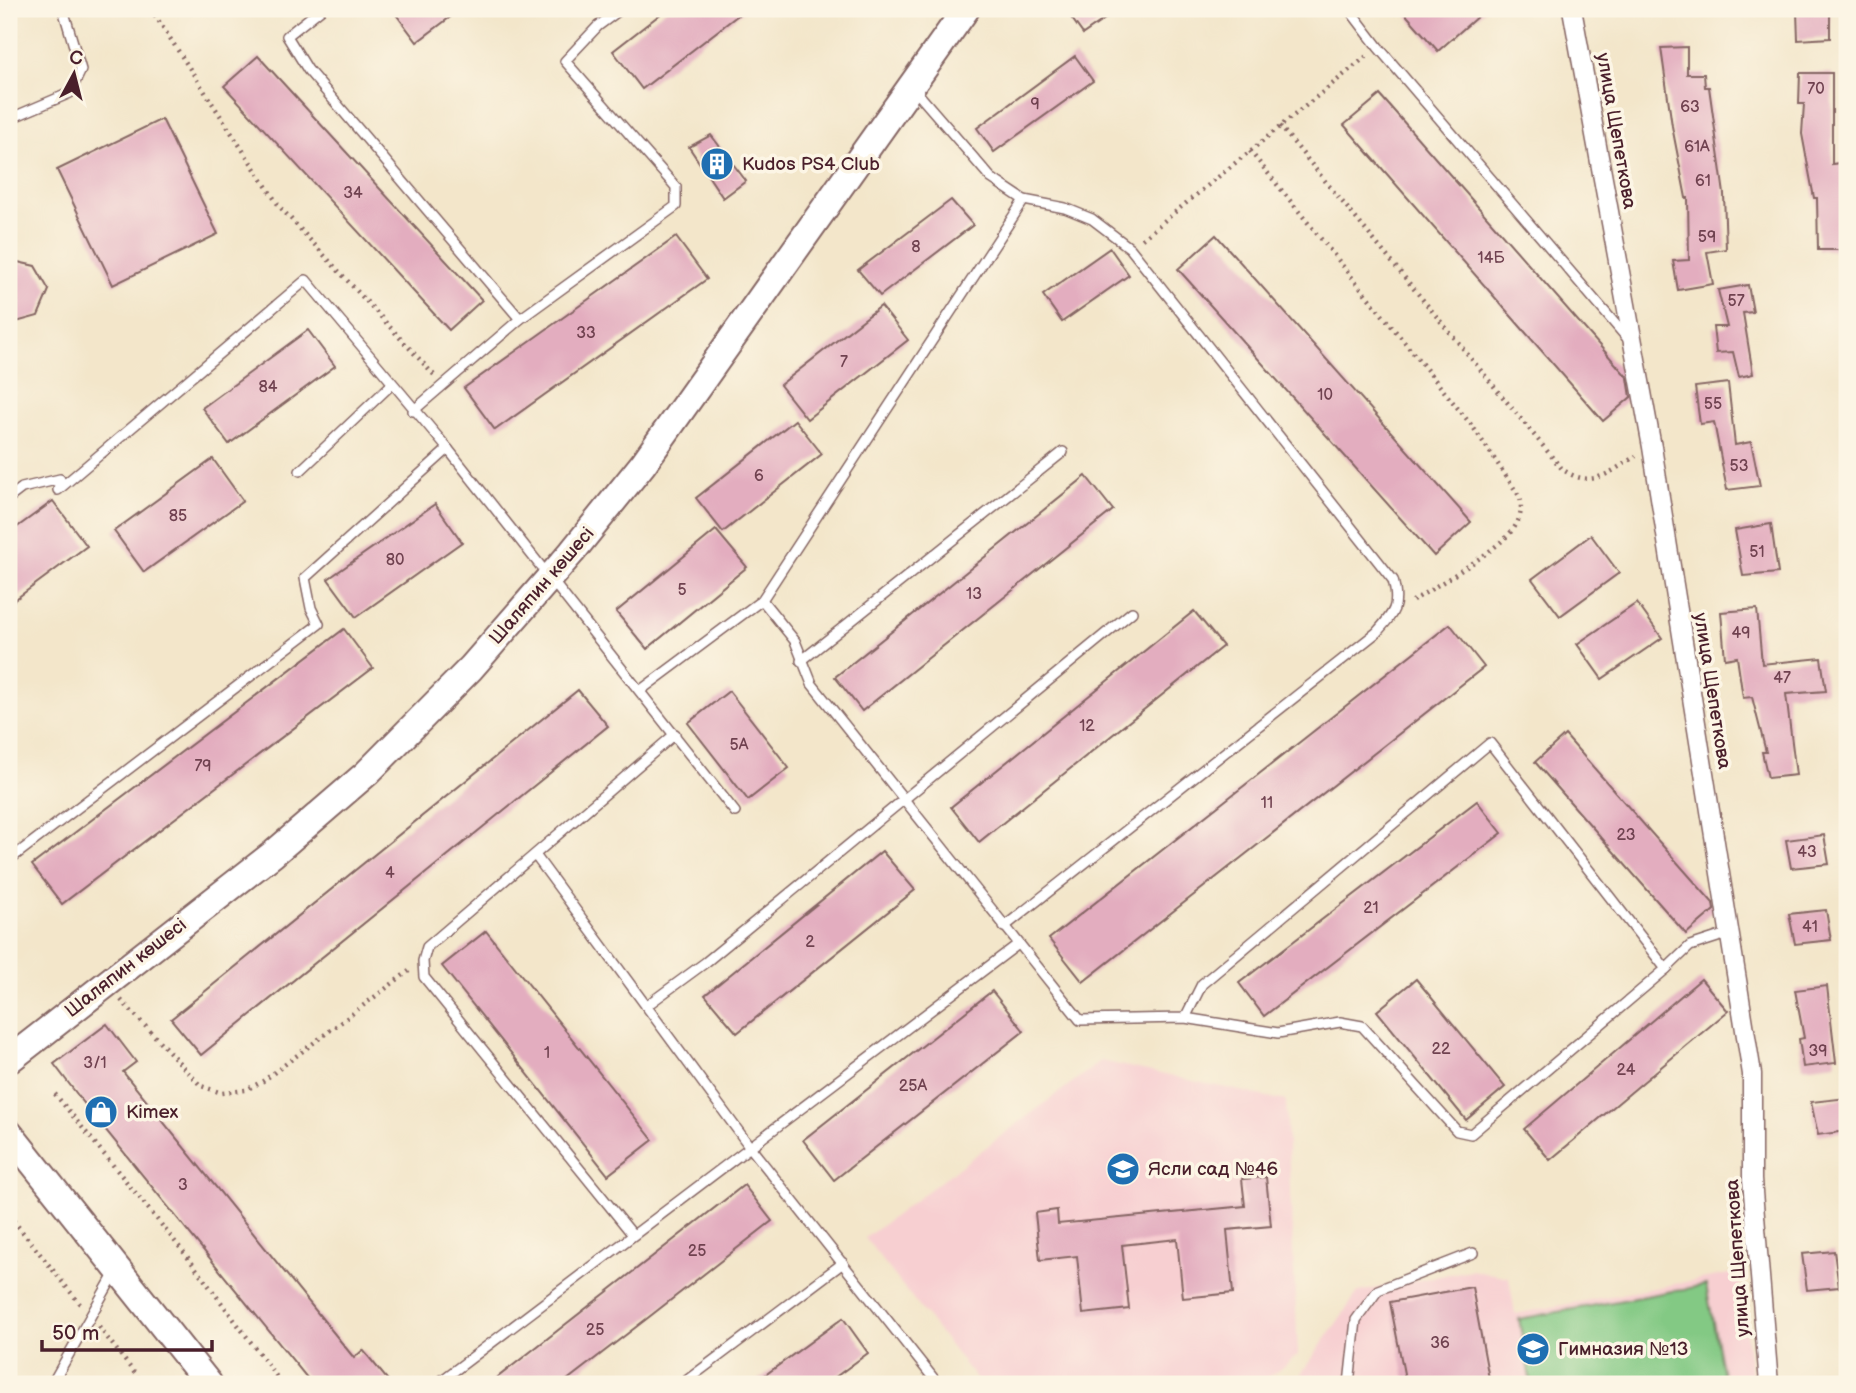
<svg xmlns="http://www.w3.org/2000/svg" width="1856" height="1393" font-family="'Balsamiq Sans',sans-serif">
<style>
.built{fill:#f7cfd1}
.green{fill:#83c984;stroke:#667458;stroke-width:2}
.building{fill:#e3adbf}
.lines{fill:none;stroke-linecap:round;stroke-linejoin:round}
.service-casing{stroke:#856563;stroke-width:12}
.minor-casing{stroke:#856563;stroke-width:21}
.secondary-casing{stroke:#856563;stroke-width:30}
.path{stroke:#856563;stroke-width:4.5;stroke-dasharray:2 5;stroke-linecap:butt}
.service{stroke:#fff;stroke-width:9}
.minor{stroke:#fff;stroke-width:18}
.secondary{stroke:#fff;stroke-width:26}
.labels{text-anchor:middle;dominant-baseline:central;stroke-width:7;stroke-linejoin:round;paint-order:stroke}
.number-label{font-size:16px;fill:#704250}
.street-label{font-size:19px;fill:#4a1f2b;stroke:#fcf5e5}
.poi-label{font-size:19px;fill:#4a1f2b;stroke:#fcf5e5;text-anchor:start}
</style>
<rect width="100%" height="100%" fill="#fcf5e5"/>
<filter id="ink" filterUnits="userSpaceOnUse"><feTurbulence type="fractalNoise" baseFrequency=".0143" numOctaves="2"/><feDisplacementMap in="SourceGraphic" scale="14" xChannelSelector="R" yChannelSelector="G"/><feConvolveMatrix kernelMatrix="1 2 1 2 8 2 1 2 1" color-interpolation-filters="sRGB"/></filter>
<filter id="wash" filterUnits="userSpaceOnUse"><feTurbulence type="fractalNoise" baseFrequency=".00686" numOctaves="4" result="noise"/><feDisplacementMap in="SourceGraphic" scale="28" xChannelSelector="R" yChannelSelector="G"/><feGaussianBlur stdDeviation="1.57" result="paint"/><feColorMatrix in="noise" values="0 0 0 0 0 0 0 0 0 0 0 0 0 0 0 0 0 1.4 0 .05"/><feComposite in="paint" operator="in"/></filter>
<g filter="url(#wash)">
<rect width="100%" height="100%" fill="#f3e6ca"/>
<g class="built">
<path d="M1101,1061l185,40 12,254 -38,29h-280l-115,-146z"/>
<path d="M1471,1270l38,7 6,37 224,-42 13,112h-458l64,-92z"/>
</g>
<path class="green" d="M1706,1285l17,90 -51,9h-141l-12,-65z"/>
<g id="blocks">
<g class="building">
<path d="M392,9h69l-44,33z"/>
<path d="M667,9h79l-104,80 -29,-38z"/>
<path d="M1065,9h54l-36,25z"/>
<path d="M1401,9h85l-48,42z"/>
<path d="M1830,9v29l-32,2 -1,-29z"/>
<path d="M1687,47v27h17l1,13h4l15,107 2,55 -19,3 6,32 -35,6 -5,-29 16,-1 -1,-62h-2l-14,-72 -11,-78z"/>
<path d="M258,56l224,244 -33,30 -225,-244z"/>
<path d="M1075,56l18,25 -99,71 -17,-24z"/>
<path d="M1800,73h32v91l15,-2v88h-29l-1,-52h-3l-12,-64 2,-30h-5z"/>
<path d="M1380,95l248,283 3,19 -28,24 -259,-296z"/>
<path d="M162,119l56,115 -105,51 -56,-115z"/>
<path d="M711,135l35,46 -23,17 -34,-51z"/>
<path d="M951,200l22,25 -93,71 -22,-26z"/>
<path d="M1216,235l255,287 -37,34 -256,-287z"/>
<path d="M676,237l31,42 -212,151 -31,-42z"/>
<path d="M1110,248l19,27 -67,47 -19,-27z"/>
<path d="M9,260l26,6 14,24 -11,26 -29,8z"/>
<path d="M1748,285l5,27 -10,1 10,61 -14,3 -6,-25 -17,1 -3,-26h14l-9,-37z"/>
<path d="M881,306l27,34 -101,79 -27,-34z"/>
<path d="M308,330l27,36 -106,78 -27,-36z"/>
<path d="M1728,383l7,62 16,-3 9,44 -33,4 -13,-68 -14,2 -5,-37z"/>
<path d="M795,420l27,34 -99,78 -27,-34z"/>
<path d="M213,459l30,42 -99,71 -30,-41z"/>
<path d="M1086,476l27,34 -251,201 -27,-34z"/>
<path d="M53,501l34,45 -78,58v-71z"/>
<path d="M435,504l27,38 -106,75 -28,-38z"/>
<path d="M1771,524l7,49 -35,3 -8,-46z"/>
<path d="M716,530l31,37 -100,82 -31,-37z"/>
<path d="M1591,535l28,38 -59,43 -28,-37z"/>
<path d="M1637,603l25,35 -60,41 -25,-35z"/>
<path d="M1757,609l5,55 59,-6 5,33 -40,3 10,81 -28,3 -6,-26h4l-14,-55 -9,1 -6,-41 -12,2 -4,-47z"/>
<path d="M1194,611l29,35 -244,196 -28,-35z"/>
<path d="M1450,624l34,43 -401,315 -34,-43z"/>
<path d="M344,629l29,39 -311,236 -30,-39z"/>
<path d="M578,690l30,36 -407,329 -30,-36z"/>
<path d="M729,691l60,77 -41,32 -60,-77z"/>
<path d="M1565,735l148,168 1,7 -28,24 -151,-172z"/>
<path d="M1477,801l25,32 -238,183 -25,-33z"/>
<path d="M1824,835l5,29 -38,4 -5,-28z"/>
<path d="M882,851l33,39 -178,143 -32,-38z"/>
<path d="M1826,910l5,30 -36,4 -6,-30z"/>
<path d="M486,931l167,209 -45,35 -166,-209z"/>
<path d="M1416,979l89,108 -39,33 -89,-109z"/>
<path d="M1701,979l27,32 -178,149 -26,-31z"/>
<path d="M1827,986l9,77 -33,4 -4,-28 5,-1 -9,-48z"/>
<path d="M992,991l32,40 -190,149 -31,-40z"/>
<path d="M107,1024l29,38 -13,10 231,286 9,-8 28,34h-79l-229,-282 -29,-38z"/>
<path d="M1847,1098v33l-29,4 -7,-33z"/>
<path d="M1266,1177l5,49 -44,4 6,63 -50,5 -6,-59 -55,6 7,64 -46,5 -6,-58 -37,4 -5,-47 22,-3 1,14 187,-18 -3,-27z"/>
<path d="M744,1185l28,36 -123,96 -87,67h-73z"/>
<path d="M1834,1251l5,36 -32,3 -5,-36z"/>
<path d="M1472,1287l18,97h-84l-16,-82z"/>
<path d="M843,1318l25,35 -42,31h-73z"/>
</g>
</g>
</g>
<g filter="url(#ink)">
<use href="#blocks" fill-opacity="0" stroke="#856563" stroke-width="2"/>
<g class="lines">
<defs>
<g id="service">
<path d="M321,9l-34,27 21,34 212,249 156,-113v-19l-111,-126 33,-35 23,-17"/>
<path d="M1349,9l29,38 250,292"/>
<path d="M914,89l77,89 33,22 41,8 27,11 38,29 263,332c7,27 1,33 -17,53l-372,294"/>
<path d="M9,119l61,-26 11,-23 -18,-61"/>
<path d="M413,411l107,-92"/>
<path d="M300,471l92,-87"/>
<path d="M9,498l13,-10 38,-9 -2,11 248,-210 142,169 287,363"/>
<path d="M762,600l33,41 17,43 268,336 105,-2 93,15 62,-11 22,4 95,105 14,3 195,-165 -176,-226 -288,241 -17,34"/>
<path d="M801,661l262,-209"/>
<path d="M641,690l121,-90 262,-400"/>
<path d="M535,855l215,292 188,237"/>
<path d="M9,860l310,-236 -8,-16 -6,-30 143,-129"/>
<path d="M1666,969l24,-23 40,-13"/>
<path d="M646,1006l60,-44 426,-350"/>
<path d="M633,1235l-209,-258 -1,-16 4,-14 248,-213"/>
<path d="M52,1384l63,-111"/>
<path d="M437,1384l580,-439"/>
<path d="M682,1384l161,-121"/>
<path d="M1349,1384l7,-64 22,-30 95,-37"/>
</g>
<path id="minor" d="M1572,9l80,438 100,627v106l17,204"/>
<g id="secondary">
<path d="M9,1060l264,-206 94,-81 104,-105 101,-116 71,-88 323,-455"/>
<path d="M9,1133l200,251"/>
</g>
</defs>
<use href="#service" class="service-casing"/>
<use href="#minor" class="minor-casing"/>
<use href="#secondary" class="secondary-casing"/>
<g class="path">
<path d="M151,9l128,197 155,169"/>
<path d="M1280,126l282,343c30,21 46,4 74,-13"/>
<path d="M1250,151l223,276 47,70c2,12 1,21 -6,31 -18,25 -77,56 -104,75"/>
<path d="M1142,239l226,-184"/>
<path d="M121,1000l80,86 21,7 24,-3 17,-9 146,-110"/>
<path d="M55,1094l131,161 96,129"/>
<path d="M9,1215l71,89"/>
<path d="M99,1327l44,57"/>
</g>
<use href="#service" class="service"/>
<use href="#minor" class="minor"/>
<use href="#secondary" class="secondary"/>
</g>
</g>
<defs>
<symbol id="building-disc" viewBox="-11 -11 22 22"><circle r="9.5" fill="#1f6fb2" stroke="#fcf5e5"/><path d="M-4-6H4V6H1V3H-1V6H-4ZM-2.5-4.3h1.7v1.8h-1.7ZM.8-4.3h1.7v1.8H.8ZM-2.5-1h1.7V.8h-1.7ZM.8-1h1.7V.8H.8Z" fill="#fff"/></symbol>
<symbol id="shop-disc" viewBox="-11 -11 22 22"><circle r="9.5" fill="#1f6fb2" stroke="#fcf5e5"/><path d="M-5-2.5h2.3a2.7 3.5 0 0 1 5.4 0H5L5.5 6h-11ZM-1.5-2.5h3a1.5 2.3 0 0 0-3 0Z" fill="#fff"/></symbol>
<symbol id="school-disc" viewBox="-11 -11 22 22"><circle r="9.5" fill="#1f6fb2" stroke="#fcf5e5"/><path d="M0-5L7-2L0 1L-7-2ZM-4 1L0 2.5L4 1V4Q0 6-4 4Z" fill="#fff"/></symbol>
</defs>
<g fill-rule="evenodd">
<use href="#building-disc" x="698" y="145" width="38" height="38"/>
<use href="#shop-disc" x="82" y="1093" width="38" height="38"/>
<use href="#school-disc" x="1104" y="1150" width="38" height="38"/>
<use href="#school-disc" x="1514" y="1330" width="38" height="38"/>
</g>
<g class="labels">
<g class="number-label">
<text x="1816" y="89">70</text>
<text x="1035" y="104">9</text>
<text x="1690" y="107">63</text>
<text x="1697" y="147">61А</text>
<text x="1703" y="181">61</text>
<text x="353" y="193">34</text>
<text x="1707" y="237">59</text>
<text x="916" y="247">8</text>
<text x="1491" y="258">14Б</text>
<text x="1736" y="301">57</text>
<text x="586" y="333">33</text>
<text x="844" y="362">7</text>
<text x="268" y="387">84</text>
<text x="1325" y="395">10</text>
<text x="1713" y="404">55</text>
<text x="1739" y="466">53</text>
<text x="759" y="476">6</text>
<text x="178" y="516">85</text>
<text x="1757" y="552">51</text>
<text x="395" y="560">80</text>
<text x="682" y="590">5</text>
<text x="974" y="594">13</text>
<text x="1741" y="633">49</text>
<text x="1782" y="678">47</text>
<text x="1087" y="726">12</text>
<text x="739" y="745">5А</text>
<text x="203" y="766">79</text>
<text x="1267" y="803">11</text>
<text x="1626" y="835">23</text>
<text x="1807" y="852">43</text>
<text x="390" y="873">4</text>
<text x="1371" y="908">21</text>
<text x="1810" y="927">41</text>
<text x="810" y="942">2</text>
<text x="1441" y="1049">22</text>
<text x="1818" y="1051">39</text>
<text x="547" y="1053">1</text>
<text x="95" y="1063">3/1</text>
<text x="1626" y="1070">24</text>
<text x="913" y="1086">25А</text>
<text x="183" y="1185">3</text>
<text x="697" y="1251">25</text>
<text x="595" y="1330">25</text>
<text x="1440" y="1343">36</text>
</g>
<g class="street-label">
<text transform="translate(1616 131) rotate(80)">улица Щепеткова</text>
<text transform="translate(542 586) rotate(-49)">Шаляпин көшесі</text>
<text transform="translate(1712 691) rotate(81)">улица Щепеткова</text>
<text transform="translate(126 968) rotate(-38)">Шаляпин көшесі</text>
<text transform="translate(1738 1258) rotate(-94)">улица Щепеткова</text>
</g>
<g class="poi-label">
<text x="742" y="164">Kudos PS4 Club</text>
<text x="126" y="1112">Kimex</text>
<text x="1148" y="1169">Ясли сад №46</text>
<text x="1558" y="1349">Гимназия №13</text>
</g>
</g>
<rect width="1856" height="1393" fill="none" stroke="#fcf5e5" stroke-width="35"/>
<g transform="translate(74 74) rotate(7)" stroke="#fcf5e5" stroke-width="5" paint-order="stroke">
<path d="M0-5L12 26L0 18L-12 26Z" fill="#4a1f2b"/>
<text y="-10" font-size="19" font-weight="bold" text-anchor="middle" fill="#4a1f2b">С</text>
</g>
<path d="M42 1340v10h170v-10" fill="none" stroke="#4a1f2b" stroke-width="3.5"/>
<text x="52" y="1340" font-size="21" fill="#4a1f2b" stroke="#fcf5e5" stroke-width="5" paint-order="stroke">50 m</text>
</svg>
